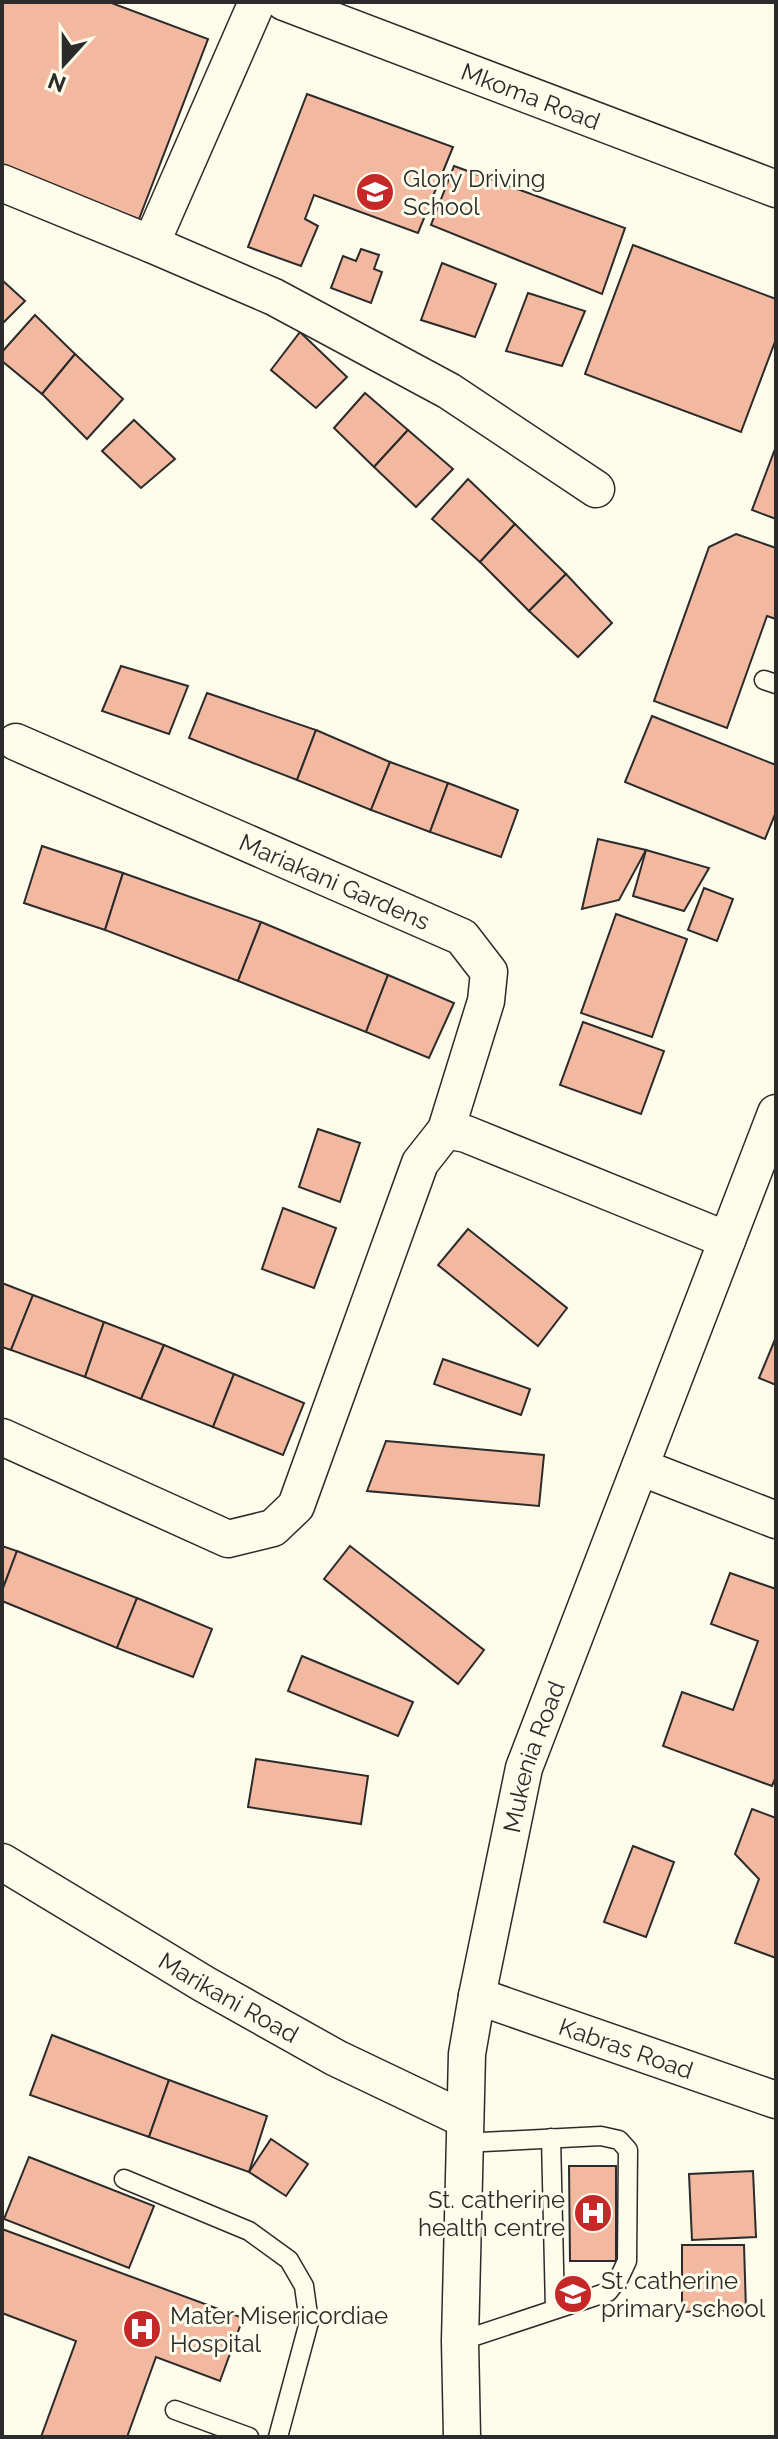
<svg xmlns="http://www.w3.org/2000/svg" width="778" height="2439" font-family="Raleway,sans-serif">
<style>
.building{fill:#f2b8a0;stroke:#2b2b2b;stroke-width:2}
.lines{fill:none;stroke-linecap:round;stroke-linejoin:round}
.service-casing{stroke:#2b2b2b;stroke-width:21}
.minor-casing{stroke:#2b2b2b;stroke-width:39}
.service{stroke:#fdfbea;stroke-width:18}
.minor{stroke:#fdfbea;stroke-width:36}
.labels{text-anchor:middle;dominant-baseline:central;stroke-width:6;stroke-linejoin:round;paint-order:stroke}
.street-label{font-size:24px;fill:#2b2b2b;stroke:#fdfbea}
.poi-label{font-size:24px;fill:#2b2b2b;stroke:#fdfbea;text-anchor:start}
</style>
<rect width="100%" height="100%" fill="#fdfbea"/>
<g class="building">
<path d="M2,2h107l99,37 -69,180 -137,-49z"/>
<path d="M307,94l146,53 -35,86 -104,-38 -9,24 13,7 -17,40 -53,-19z"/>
<path d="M454,166l171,62 -23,66 -171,-69z"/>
<path d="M633,245l143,54v40l-35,93 -156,-58z"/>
<path d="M361,249l18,6 -5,14 8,3 -11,31 -40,-15 12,-32 13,5z"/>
<path d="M442,263l54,21 -21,53 -54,-17z"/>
<path d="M2,280l23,21 -23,23z"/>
<path d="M528,293l57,18 -23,55 -56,-15z"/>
<path d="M35,315l40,39 -33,40 -40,-33v-9z"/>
<path d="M300,332l47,45 -31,31 -45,-38z"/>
<path d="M75,354l48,45 -36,40 -45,-45z"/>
<path d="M365,393l43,37 -34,37 -40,-39z"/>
<path d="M134,420l41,39 -34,29 -39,-37z"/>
<path d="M408,430l45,39 -37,38 -42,-40z"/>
<path d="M775,449h1v70l-24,-9z"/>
<path d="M468,479l47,45 -35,38 -48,-43z"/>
<path d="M515,524l51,50 -37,37 -49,-49z"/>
<path d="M736,534l40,14v71l-9,-3 -40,112 -73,-27 55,-154z"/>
<path d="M566,574l46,49 -34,34 -49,-46z"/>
<path d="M121,666l67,20 -19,48 -67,-23z"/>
<path d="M207,693l109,37 -19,50 -108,-42z"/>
<path d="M652,716l124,49v47l-11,27 -140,-57z"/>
<path d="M316,730l74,32 -19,48 -74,-30z"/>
<path d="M390,762l58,21 -18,49 -59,-22z"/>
<path d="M448,783l70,27 -17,47 -71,-25z"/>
<path d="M598,839l48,11 -27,50 -37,9z"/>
<path d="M42,846l81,27 -18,57 -81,-27z"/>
<path d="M646,850l63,18 -25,43 -51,-15z"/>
<path d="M123,873l138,49 -23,59 -133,-51z"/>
<path d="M704,888l29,11 -16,42 -29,-11z"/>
<path d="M616,914l71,25 -35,98 -71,-24z"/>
<path d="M261,922l127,53 -22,57 -128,-51z"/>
<path d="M388,975l66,28 -25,55 -63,-26z"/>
<path d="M583,1022l81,29 -23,63 -81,-29z"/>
<path d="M318,1129l42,14 -20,59 -41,-15z"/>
<path d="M283,1208l53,20 -22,60 -52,-19z"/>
<path d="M468,1229l99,79 -29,38 -100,-81z"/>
<path d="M2,1283l31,12 -22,55 -9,-3z"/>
<path d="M33,1295l71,27 -19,55 -74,-27z"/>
<path d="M104,1322l60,23 -23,54 -56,-22z"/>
<path d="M776,1337v48l-17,-7z"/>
<path d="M164,1345l70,29 -21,53 -72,-28z"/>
<path d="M443,1359l87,30 -9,26 -87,-31z"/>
<path d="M234,1374l70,29 -21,52 -70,-28z"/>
<path d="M386,1441l158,14 -5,51 -172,-15z"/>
<path d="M2,1546l15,5 -15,40z"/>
<path d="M350,1546l134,104 -26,34 -134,-105z"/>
<path d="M17,1551l120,47 -20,50 -115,-47v-10z"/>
<path d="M730,1573l46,16v187l-4,10 -109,-40 19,-54 51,18 25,-69 -47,-17z"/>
<path d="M137,1598l75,31 -19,48 -76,-29z"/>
<path d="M302,1656l111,46 -15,34 -110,-45z"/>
<path d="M256,1759l112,17 -7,48 -113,-17z"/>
<path d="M752,1809l24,9v140l-41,-15 24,-64 -24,-25z"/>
<path d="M633,1846l41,16 -28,75 -42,-15z"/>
<path d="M52,2035l117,45 -20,57 -119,-42z"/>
<path d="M169,2080l98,36 -18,56 -100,-35z"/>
<path d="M271,2139l37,25 -22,32 -37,-24z"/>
<path d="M29,2157l125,49 -25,62 -125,-49z"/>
<path d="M569,2166h47v95h-46z"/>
<path d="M753,2171l3,66 -64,3 -3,-66z"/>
<path d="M2,2229l241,89 -23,63 -64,-24 -29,80h-86l35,-96 -74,-28z"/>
<path d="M682,2245h62l2,65 -64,2z"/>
</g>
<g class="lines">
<defs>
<g id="service">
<path d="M764,680l12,4"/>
<path d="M551,2138l4,171"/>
<path d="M124,2179l125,52 40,29 15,26 5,36 -31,115"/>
<path d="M460,2341l148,-49 11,-14 8,-17 1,-111 -9,-10 -18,-4 -138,7"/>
<path d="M175,2410l74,27"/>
</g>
<g id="minor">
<path d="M257,2l-106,242 123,53 175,94 147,98"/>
<path id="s1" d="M284,2l492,187"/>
<path d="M2,183l149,61"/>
<path id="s2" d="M16,742l446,195 27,35 -3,29 -40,129"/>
<path d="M2,1437l226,102 45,-11 23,-22 124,-343 26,-33 20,4 261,106"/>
<path d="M640,1467l136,53"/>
<path id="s3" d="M2,1862l202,122 132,74 128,61"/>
<path id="s4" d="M477,1996l299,104"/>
<path id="s5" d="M462,2437l-2,-96 7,-287 10,-58 47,-228 252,-655"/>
</g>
</defs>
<use href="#service" class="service-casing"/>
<use href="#minor" class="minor-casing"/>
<use href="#service" class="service"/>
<use href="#minor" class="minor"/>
</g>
<defs>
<symbol id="school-disc" viewBox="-11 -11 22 22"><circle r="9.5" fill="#c62828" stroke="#fdfbea"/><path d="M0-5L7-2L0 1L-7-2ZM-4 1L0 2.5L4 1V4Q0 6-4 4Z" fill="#fff"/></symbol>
<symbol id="hospital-disc" viewBox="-11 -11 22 22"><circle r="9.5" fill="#c62828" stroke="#fdfbea"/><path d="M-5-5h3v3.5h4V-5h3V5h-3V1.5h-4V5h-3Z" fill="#fff"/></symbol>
</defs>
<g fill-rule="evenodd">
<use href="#school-disc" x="353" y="170" width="44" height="44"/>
<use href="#hospital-disc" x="571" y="2191" width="44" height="44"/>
<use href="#school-disc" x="551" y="2272" width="44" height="44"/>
<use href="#hospital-disc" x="120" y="2307" width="44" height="44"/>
</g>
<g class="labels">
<g class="street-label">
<text stroke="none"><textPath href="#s1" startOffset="264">Mkoma Road</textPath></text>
<text stroke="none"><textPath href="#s2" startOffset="348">Mariakani Gardens</textPath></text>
<text stroke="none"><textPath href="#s5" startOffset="688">Mukenia Road</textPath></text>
<text stroke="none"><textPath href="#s3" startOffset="264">Marikani Road</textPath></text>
<text stroke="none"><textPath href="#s4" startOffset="158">Kabras Road</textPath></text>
</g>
<g class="poi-label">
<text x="403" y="178">Glory Driving<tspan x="403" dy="28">School</tspan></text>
<text x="565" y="2199" text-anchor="end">St. catherine<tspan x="565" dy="28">health centre</tspan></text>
<text x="601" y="2280">St. catherine<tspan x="601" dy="28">primary school</tspan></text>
<text x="170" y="2315">Mater Misericordiae<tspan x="170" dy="28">Hospital</tspan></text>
</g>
</g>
<rect width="778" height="2439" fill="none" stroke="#2b2b2b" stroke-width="8"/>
<g transform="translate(64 64) rotate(201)" stroke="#fdfbea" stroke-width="6" paint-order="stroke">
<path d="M0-6L14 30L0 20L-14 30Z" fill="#2b2b2b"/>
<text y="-12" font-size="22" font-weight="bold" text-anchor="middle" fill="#2b2b2b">N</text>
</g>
</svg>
